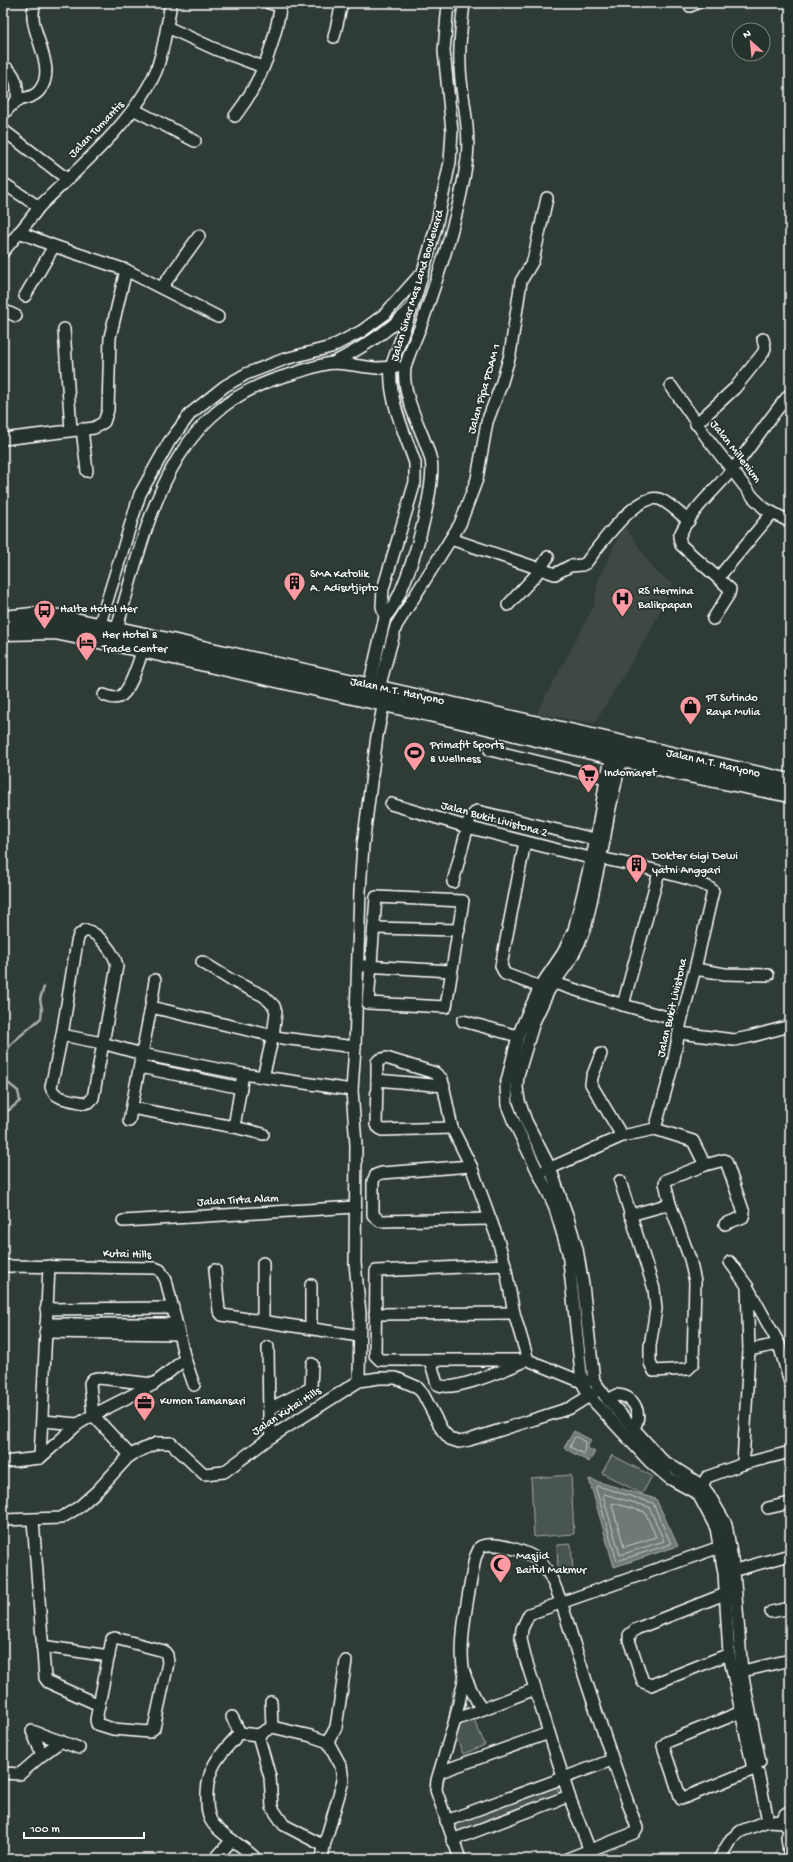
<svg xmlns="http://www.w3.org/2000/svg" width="793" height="1862" font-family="'Gochi Hand',sans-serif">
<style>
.built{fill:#3c4842}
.green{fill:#4a544f;stroke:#a4aaa7}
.water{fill:#707975;stroke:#a9afac}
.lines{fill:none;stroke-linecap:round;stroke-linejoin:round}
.shore{stroke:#c6c9c8;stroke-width:1}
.stream{stroke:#a9afac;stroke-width:2.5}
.minor-casing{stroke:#fff;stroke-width:14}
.highway-casing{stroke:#fff;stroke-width:19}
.minor{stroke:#26332d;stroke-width:11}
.highway{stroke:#26332d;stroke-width:16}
.labels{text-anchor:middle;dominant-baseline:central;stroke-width:3.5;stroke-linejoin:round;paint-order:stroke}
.street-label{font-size:12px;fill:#fff;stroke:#26332d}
.poi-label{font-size:12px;fill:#fff;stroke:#26332d;text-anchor:start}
</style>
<rect width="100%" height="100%" fill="#2f3b35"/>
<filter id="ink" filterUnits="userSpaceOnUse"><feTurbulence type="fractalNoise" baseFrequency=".025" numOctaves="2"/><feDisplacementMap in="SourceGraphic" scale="8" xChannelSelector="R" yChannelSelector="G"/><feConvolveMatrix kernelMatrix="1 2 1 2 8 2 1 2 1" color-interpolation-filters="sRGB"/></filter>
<g filter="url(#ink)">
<path class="built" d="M624,525l32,47 17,12 -23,48 -55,91 -59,-9 58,-108 4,-26z"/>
<g class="green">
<path d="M620,1399l12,5v17l-15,-19z"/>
<path d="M612,1455l40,21 -10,18 -40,-21z"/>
<path d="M571,1475l3,59 -40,3 -3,-59z"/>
<path d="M571,1544l2,28 -15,1 -1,-28z"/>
<path d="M457,1689l3,1 9,22 -21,9 5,-30z"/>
<path d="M474,1719l11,26 -22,9 -11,-26z"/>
<path d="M555,1784l5,12 -106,41 -5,-12z"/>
</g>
<g class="water">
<path d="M574,1431l17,9 -4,8 8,4 -6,10 -25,-14z"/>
<path d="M589,1479l67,20 22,47 -64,21z"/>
</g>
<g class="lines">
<g class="shore">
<path d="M577,1437l8,5 -1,12 -14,-7 4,-9z"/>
<path d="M598,1486l55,17 18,41 -54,17 -21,-72z"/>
<path d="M604,1494l45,13 15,34 -44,14 -17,-59z"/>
<path d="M613,1503l32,9 11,25 -32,10 -12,-42z"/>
</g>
<g class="stream">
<path d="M3,1055l10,-13 28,-24 1,-9 -2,-10 4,-12"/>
<path d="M3,1079l15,12 2,10 -17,14"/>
</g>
<defs>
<g id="minor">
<path d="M269,3l12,3"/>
<path d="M690,6l7,-3"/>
<path d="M167,27l48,22 48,18"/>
<path d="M334,37l8,-34"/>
<path d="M3,66c14,7 15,21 14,35"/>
<path d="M135,110l60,31"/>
<path d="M3,114c4,-4 9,-10 14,-13 7,-4 15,-2 22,-10 22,-25 -17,-66 -3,-88"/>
<path d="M235,116c26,-33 40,-73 46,-113"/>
<path d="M3,130l64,49"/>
<path d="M3,183l36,24"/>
<path d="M3,252c12,-15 25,-29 36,-45 39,-39 95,-85 117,-136 8,-21 11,-46 15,-68"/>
<path d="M126,270l92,47"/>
<path d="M162,287l37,-51"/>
<path d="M25,296l29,-50"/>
<path d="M3,310l13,6"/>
<path d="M64,329l7,101"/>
<path d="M333,363c28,-15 54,-30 76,-53"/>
<path d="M671,386l36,52 46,59 11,11 26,14"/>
<path d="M696,424l39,-36 28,-35 2,-5 -2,-9"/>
<path d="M82,429l5,42"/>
<path d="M3,439l91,-11 10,-6 4,-12 2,-73 16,-67 -72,-24 -35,-14"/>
<path d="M451,539l104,35 15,-8 12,-1 4,-2c12,-16 50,-70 73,-64 8,2 22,16 30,22"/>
<path d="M718,578l54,-65"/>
<path d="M508,605l27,-29 13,-19"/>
<path d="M385,617c21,-19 52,-129 46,-157 -7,-28 -30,-63 -26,-92 3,-14 14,-36 19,-51 17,-50 36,-105 43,-158 3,-26 -3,-53 -6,-79 -3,-26 0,-51 3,-77"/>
<path d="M713,619l16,-25 1,-5 -49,-44 -2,-8c11,-26 35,-46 53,-67 20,-24 36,-51 57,-75"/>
<path d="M97,633l43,-139 29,-52 22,-29 34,-27 21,-12 39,-15 46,-12 31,-16 23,-17 34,-38"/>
<path d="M114,637c34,-109 49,-230 178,-263 13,-4 28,-10 41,-11 14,0 29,4 43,5 7,0 14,-1 21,-1"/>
<path d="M369,686l16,-69 -3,-11 1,-17 32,-107v-19c-10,-30 -27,-63 -24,-96l25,-71 20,-69 14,-65 2,-31 -8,-80 4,-48"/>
<path d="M379,688l17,-62 64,-102 17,-45 10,-57 14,-37 9,-30 11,-74 12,-20 14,-63"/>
<path d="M104,695c5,2 10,4 15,2 11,-4 20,-37 24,-48"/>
<path d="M490,750l124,30"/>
<path d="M612,757l-6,22 -10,61 -22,90 -11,23 -23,34 -15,32 -7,17 -12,49 1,20 6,15 41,85 14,47 14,130 7,14 61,66 19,16 29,16 18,34 8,45 5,81 23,110"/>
<path d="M621,759l-13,58 -4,24 -18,84 -7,18 -8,16 -22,31 -15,32 -16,53 -1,12 2,14 7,20 24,47 17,47 10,34 6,36 11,96 14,19 54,60 39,25 7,8 18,31 8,47 8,101 18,90"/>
<path d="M391,804l76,23 123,31"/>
<path d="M525,842l-24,124 4,8 41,15"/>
<path d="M600,858c18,4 106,21 113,33l-18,78 -14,52 -8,43 -18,65"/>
<path d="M453,882l17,-64 7,-7 126,30"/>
<path d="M376,897l87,4 -17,106 -78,-4z"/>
<path d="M374,928l85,2"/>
<path d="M86,930c13,3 29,24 31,36l-24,132 -4,4 -4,1c-12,-3 -31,-3 -34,-16l11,-52 15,-93 2,-7z"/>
<path d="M202,962l29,18 33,16 10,10 2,6 -3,24 -10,41"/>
<path d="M364,966l87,5"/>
<path d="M695,969l30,5 43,1"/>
<path d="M548,981l75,24 58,16"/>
<path d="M623,1005l36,-133"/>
<path d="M151,1007l4,-27"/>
<path d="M463,1021l55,15"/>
<path d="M680,1033l54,7 15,-3 41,-11"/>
<path d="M62,1035l40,8 40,11 101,20 109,16"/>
<path d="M601,1054l-9,23 -1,7 31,52"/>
<path d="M140,1067l101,21"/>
<path d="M377,1080l-1,45 6,5 70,-2"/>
<path d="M444,1086l-67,-6v-18l2,-2 7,-2 49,15 7,6 10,49 19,38 27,74 7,25 9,48 14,47 54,22 6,-1"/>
<path d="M132,1108l102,19 9,-53"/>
<path d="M129,1121l22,-114 131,31 73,9"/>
<path d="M234,1127l29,7"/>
<path d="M471,1166l-89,7 -6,2 -3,6v34l7,6 110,-2"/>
<path d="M544,1171l78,-35 33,-7 38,12 12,24"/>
<path d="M620,1181l34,108 2,20 -6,37v17l4,8 34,-2 5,-5 2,-82 -5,-23 -20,-55 -5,-21 1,-3 39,-15 19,-5 2,1 18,52 -1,4 -18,7"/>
<path d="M630,1215l40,-11"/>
<path d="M123,1221l232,-14"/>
<path d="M730,1262l17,24 32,58 11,39"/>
<path d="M505,1265l-129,6 -1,84 5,5h148"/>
<path d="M3,1266l152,2 5,2 6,10 19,79 9,26"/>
<path d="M215,1270l4,41 3,4 137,21"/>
<path d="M311,1285v43"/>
<path d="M46,1309l127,-1"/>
<path d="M375,1314l139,-1"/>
<path d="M263,1320v-57"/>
<path d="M46,1324h130"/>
<path d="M45,1332l134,2"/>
<path d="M268,1347l1,71 2,19"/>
<path d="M749,1350l30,-6"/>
<path d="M430,1360l7,24c13,10 69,-15 84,-21"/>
<path d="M359,1381l1,-68 -5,-50 1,-118 -4,-55 3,-43 5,-156 3,-46 14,-109 7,-34"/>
<path d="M608,1400l9,-5c17,1 26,18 17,33"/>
<path d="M269,1409l42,-21 1,-24"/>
<path d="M43,1421l35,3"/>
<path d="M130,1455l-37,-40 -3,-32 3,-4 6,-1 54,6"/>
<path d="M40,1458l9,-192"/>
<path d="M3,1462l37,-4 38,-34 15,-9 61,-31 31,-25"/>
<path d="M743,1464l6,-114 -2,-64"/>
<path d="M699,1491l8,-14 36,-13 47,-12"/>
<path d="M768,1508l22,-5"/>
<path d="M3,1520l58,-2 18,-11 19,-17 32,-35 27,-12h14l33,31 20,-2 47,-35 88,-56 20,-3h17l21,9 6,7 19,36 8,9 9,3 10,-2 101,-32 24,-15"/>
<path d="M33,1520l12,158 3,4 51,23"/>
<path d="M728,1572l62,-17"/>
<path d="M725,1594l-89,35 -7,6v5l14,42 8,3 78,-31"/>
<path d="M771,1612l19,-4"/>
<path d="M115,1638l49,13 3,4 1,8 -14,65 -5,4 -36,-3 -16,-5 -1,-4 16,-81z"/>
<path d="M42,1646l67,10"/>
<path d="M734,1673l56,-13"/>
<path d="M271,1702l1,25"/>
<path d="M481,1709c-5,-10 -12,-22 -16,-33 -9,-28 5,-88 10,-118l5,-11c13,-7 53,5 62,17 16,18 27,65 35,89 19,59 39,117 60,175l-3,5 -67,26"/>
<path d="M741,1712l-74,30 -4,4 1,3 17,50 71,-29"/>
<path d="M232,1717l8,16"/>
<path d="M455,1720l80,-31"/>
<path d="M258,1735l12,42 2,30 3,5 9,13 40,21"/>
<path d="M61,1741l-19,14 -10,-24 47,17"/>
<path d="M328,1742l8,-15 10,-66"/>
<path d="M440,1772l109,-39"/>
<path d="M758,1772l10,49"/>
<path d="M3,1773l17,1 22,-19"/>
<path d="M446,1821l166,-61"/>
<path d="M786,1826l-3,-7 2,-5 5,-3"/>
<path d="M452,1840l117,-44"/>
<path d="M215,1859l17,-19"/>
<path d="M256,1859c-12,-13 -29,-20 -41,-33 -7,-7 -8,-16 -8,-26 -1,-32 12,-45 33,-67l18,2 14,-8 39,9 17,6 13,24 2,15 -19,65 -2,13"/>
<path d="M460,1859l-24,-69 1,-10 18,-60 10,-45"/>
<path d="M593,1859l-24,-63 -44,-139 -4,-18 1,-10 7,-15 191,-67"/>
<path d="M719,1859l12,-20 10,-8 27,-10 15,1"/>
<path d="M790,1859l-3,-22 3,-7"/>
</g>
<g id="highway">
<path d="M3,619l30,-3 27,2 76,16 654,148"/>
<path d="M3,632l52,-1 78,16 341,76 210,50 106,21"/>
</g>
</defs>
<use href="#minor" class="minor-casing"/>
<use href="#highway" class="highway-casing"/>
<use href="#minor" class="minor"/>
<use href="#highway" class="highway"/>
</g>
</g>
<defs>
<symbol id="building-pin" viewBox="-11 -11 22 30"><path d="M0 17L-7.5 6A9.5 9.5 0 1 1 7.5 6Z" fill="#ff9aa2" stroke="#26332d"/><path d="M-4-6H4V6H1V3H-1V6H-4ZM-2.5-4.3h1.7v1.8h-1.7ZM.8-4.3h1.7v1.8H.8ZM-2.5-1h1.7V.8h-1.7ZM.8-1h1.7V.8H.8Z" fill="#111"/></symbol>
<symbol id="hospital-pin" viewBox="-11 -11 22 30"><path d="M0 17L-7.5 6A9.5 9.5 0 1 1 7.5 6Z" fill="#ff9aa2" stroke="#26332d"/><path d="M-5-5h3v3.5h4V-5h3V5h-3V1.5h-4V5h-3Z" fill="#111"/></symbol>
<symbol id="bus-pin" viewBox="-11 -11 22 30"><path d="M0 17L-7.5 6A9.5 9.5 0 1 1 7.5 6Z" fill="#ff9aa2" stroke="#26332d"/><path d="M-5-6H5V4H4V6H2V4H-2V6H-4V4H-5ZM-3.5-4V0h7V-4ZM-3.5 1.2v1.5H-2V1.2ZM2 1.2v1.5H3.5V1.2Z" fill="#111"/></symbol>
<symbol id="hotel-pin" viewBox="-11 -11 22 30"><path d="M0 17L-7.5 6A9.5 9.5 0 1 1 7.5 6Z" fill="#ff9aa2" stroke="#26332d"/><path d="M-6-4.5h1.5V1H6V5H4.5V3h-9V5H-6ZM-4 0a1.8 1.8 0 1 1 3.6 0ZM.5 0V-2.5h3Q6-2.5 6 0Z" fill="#111"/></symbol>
<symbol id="shop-pin" viewBox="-11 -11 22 30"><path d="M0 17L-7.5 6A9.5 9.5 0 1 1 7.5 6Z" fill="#ff9aa2" stroke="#26332d"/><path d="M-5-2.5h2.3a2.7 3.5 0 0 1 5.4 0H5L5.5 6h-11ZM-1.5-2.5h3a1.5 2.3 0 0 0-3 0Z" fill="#111"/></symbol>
<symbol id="stadium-pin" viewBox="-11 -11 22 30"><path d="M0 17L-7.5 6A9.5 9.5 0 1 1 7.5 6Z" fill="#ff9aa2" stroke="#26332d"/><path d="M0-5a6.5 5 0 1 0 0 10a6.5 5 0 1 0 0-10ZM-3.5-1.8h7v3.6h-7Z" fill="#111"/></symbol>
<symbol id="supermarket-pin" viewBox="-11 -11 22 30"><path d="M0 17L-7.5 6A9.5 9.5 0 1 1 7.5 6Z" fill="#ff9aa2" stroke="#26332d"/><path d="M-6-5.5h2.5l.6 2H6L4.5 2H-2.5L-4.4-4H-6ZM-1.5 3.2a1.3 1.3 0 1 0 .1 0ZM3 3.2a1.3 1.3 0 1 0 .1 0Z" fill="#111"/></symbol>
<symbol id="office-pin" viewBox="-11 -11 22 30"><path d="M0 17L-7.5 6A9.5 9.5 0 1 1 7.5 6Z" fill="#ff9aa2" stroke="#26332d"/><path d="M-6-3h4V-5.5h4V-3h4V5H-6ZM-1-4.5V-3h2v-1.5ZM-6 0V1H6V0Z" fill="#111"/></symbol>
<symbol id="mosque-pin" viewBox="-11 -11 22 30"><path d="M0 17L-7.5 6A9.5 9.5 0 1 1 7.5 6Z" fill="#ff9aa2" stroke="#26332d"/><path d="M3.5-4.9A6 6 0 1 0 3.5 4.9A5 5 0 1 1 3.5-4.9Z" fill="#111"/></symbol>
</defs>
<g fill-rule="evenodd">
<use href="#building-pin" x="282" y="570" width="25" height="34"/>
<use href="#hospital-pin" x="610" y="586" width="25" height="34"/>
<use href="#bus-pin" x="32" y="598" width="25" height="34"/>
<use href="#hotel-pin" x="74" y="630" width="25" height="34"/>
<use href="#shop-pin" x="678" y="694" width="25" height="34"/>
<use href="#stadium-pin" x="402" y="740" width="25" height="34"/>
<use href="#supermarket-pin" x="576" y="762" width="25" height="34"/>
<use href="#building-pin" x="624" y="852" width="25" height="34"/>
<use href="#office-pin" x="132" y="1390" width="25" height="34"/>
<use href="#mosque-pin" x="488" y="1552" width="25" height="34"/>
</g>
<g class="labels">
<g class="street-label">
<text transform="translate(97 130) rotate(-46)">Jalan Tumantis</text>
<text transform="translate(418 286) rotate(-73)">Jalan Sinar Mas Land Boulevard</text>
<text transform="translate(485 389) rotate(-74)">Jalan Pipa PDAM 1</text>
<text transform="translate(735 452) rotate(52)">Jalan Millenium</text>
<text transform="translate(397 692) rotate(12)">Jalan M.T. Haryono</text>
<text transform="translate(713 764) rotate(13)">Jalan M.T. Haryono</text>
<text transform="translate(494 820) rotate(15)">Jalan Bukit Livistona 2</text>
<text transform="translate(673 1008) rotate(-77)">Jalan Bukit Livistona</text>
<text transform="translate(238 1201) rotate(-3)">Jalan Tirta Alam</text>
<text transform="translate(127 1255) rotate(2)">Kutai Hills</text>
<text transform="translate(287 1412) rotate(-33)">Jalan Kutai Hills</text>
</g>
<g class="poi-label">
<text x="310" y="575">SMA Katolik<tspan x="310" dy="14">A. Adisutjipto</tspan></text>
<text x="638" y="592">RS Hermina<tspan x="638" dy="14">Balikpapan</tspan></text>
<text x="60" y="610">Halte Hotel Her</text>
<text x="102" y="636">Her Hotel &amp;<tspan x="102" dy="14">Trade Center</tspan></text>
<text x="706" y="699">PT Sutindo<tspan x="706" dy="14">Raya Mulia</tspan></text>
<text x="430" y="746">Primafit Sports<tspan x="430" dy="14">&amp; Wellness</tspan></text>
<text x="604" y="774">Indomaret</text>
<text x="652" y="857">Dokter Gigi Dewi<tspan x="652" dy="14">yatni Anggari</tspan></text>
<text x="160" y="1402">Kumon Tamansari</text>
<text x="516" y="1557">Masjid<tspan x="516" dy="14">Baitul Makmur</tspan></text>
</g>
</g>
<rect width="793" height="1862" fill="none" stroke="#26332d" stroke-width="16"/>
<rect x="8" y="8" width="777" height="1846" fill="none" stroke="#fff" stroke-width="1.5" filter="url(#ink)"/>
<g transform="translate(751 42) rotate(333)"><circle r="19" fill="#26332d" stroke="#7d8581"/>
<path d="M0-3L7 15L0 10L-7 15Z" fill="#ff9aa2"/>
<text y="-6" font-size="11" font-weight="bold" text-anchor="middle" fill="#ffffff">N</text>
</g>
<path d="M24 1832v6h120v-6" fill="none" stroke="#ffffff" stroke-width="2"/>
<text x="30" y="1832" font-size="12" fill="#ffffff" stroke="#26332d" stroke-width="3" paint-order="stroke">100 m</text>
</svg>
